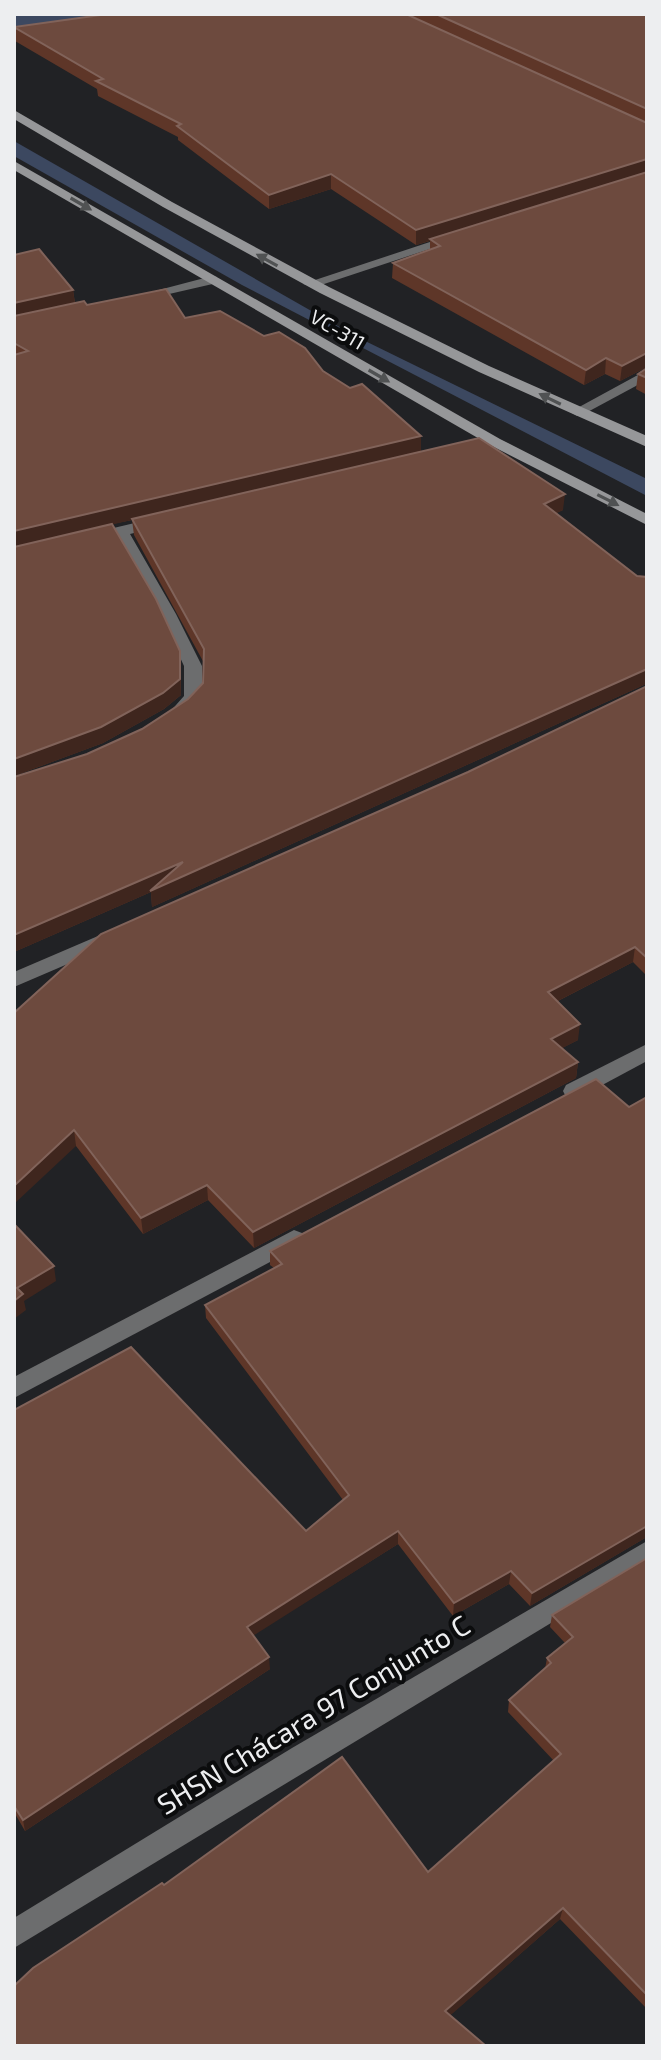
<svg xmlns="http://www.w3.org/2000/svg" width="661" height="2060" font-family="'Exo 2',sans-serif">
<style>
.green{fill:#3c4860}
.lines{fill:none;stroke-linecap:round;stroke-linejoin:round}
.street{fill:#6c6d6e;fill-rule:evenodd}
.secondary{fill:#969799;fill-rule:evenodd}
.wall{fill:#5e3628}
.shaded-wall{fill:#3f261e}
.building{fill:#6d4a3e;stroke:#81635a;stroke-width:2}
.oneway{fill:#505253}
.labels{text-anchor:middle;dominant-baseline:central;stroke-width:8;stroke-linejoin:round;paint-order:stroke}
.far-street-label{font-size:20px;fill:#edeef0;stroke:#0b0c0d}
.near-street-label{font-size:28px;fill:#edeef0;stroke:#0b0c0d}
</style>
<rect width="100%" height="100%" fill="#212225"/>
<g class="green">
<path d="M14,14h106l-106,19z"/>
<path d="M14,141l343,196 290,142v17l-405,-211 -228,-129z"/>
</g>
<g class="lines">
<g class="street">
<path d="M451,235l12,3 -148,49 -12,-3z"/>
<path d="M212,276l5,1v6l-74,17 -7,-4z"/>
<path d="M647,370v10l-65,35 -5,1 -7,-4z"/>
<path d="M160,517l6,2v6l-36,9 46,80 26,52v31l-19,21 -6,2 -9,-6 16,-18v-30l-24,-52 -45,-77 -25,6 -8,-5 2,-3z"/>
<path d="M112,930l7,2 3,5 -3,5 -105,45v-15z"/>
<path d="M647,1044v17l-67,36h-14l-3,-6 3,-6z"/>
<path d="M294,1230l8,3 3,6 -3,6 -288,153v-21z"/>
<path d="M647,1541v24l-633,383v-30l278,-170z"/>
</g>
<g class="secondary">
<path d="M14,110l158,92 157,85 160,79 158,70v11l-168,-75 -159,-79 -157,-86 -149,-88z"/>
<path d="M14,161l486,278 147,75v11l-157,-80 -476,-275z"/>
</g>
</g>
<g class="wall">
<path d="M108,14h539v353l-27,14 -15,-7 -21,11 -192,-107 1,-15 37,-14v-8l-14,4 -85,-56 -62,20 -91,-69v-3l-80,-41 -1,-7 -82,-48 -1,-14z"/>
<path d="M14,255l59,35 2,13 110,15 138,53 98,65v15l142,59 -7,3 81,63 10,1v108l-1,-1 -494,223 -1,-15 -137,60v-175l73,-23 55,-25 46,-30 15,-16 1,-20 -70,-128 -2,-15 -20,4 69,143v28l-17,14 -61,34 -89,33z"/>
<path d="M647,368v27l-11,-6 2,-15z"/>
<path d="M647,686v290l-14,-14 -75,39 20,39 -16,8 16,14 -2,16 -322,170 -46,-48 -65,34 -67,-88 -62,-133 454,-241z"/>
<path d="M647,1097v442l-2,-1 -115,68 -21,-22 -56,32 -55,-72 -145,91 17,34 -245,162 -11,-19v-402l292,121 37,-31 -137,-182 -1,-13 69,-37 -4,-3v-14l359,-144z"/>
<path d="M647,1558v451l-87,-90 -110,96 -286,-130 264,-13 126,-111 -46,-49 1,-12 36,-31 2,-11 18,-15 -15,-16 2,-12z"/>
</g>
<g class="shaded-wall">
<path d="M647,159v14l-231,72v-15z"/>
<path d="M331,174v15l-62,20v-14z"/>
<path d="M73,290l2,15 -61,14v-16z"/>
<path d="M647,353v14l-27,14 2,-15z"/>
<path d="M606,358l-1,16 -21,11 2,-15z"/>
<path d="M421,436v15l-407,97v-17z"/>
<path d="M565,494l-2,16 -20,10 1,-16z"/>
<path d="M180,651l1,44 -17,14 -61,34 -89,33v-17z"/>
<path d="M647,669l-1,15 -494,223 -1,-15 -137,60v-17l169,-73z"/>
<path d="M635,947l-2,15 -87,45 2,-15z"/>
<path d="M580,1024l-2,16 -29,15 2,-16z"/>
<path d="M578,1062l-2,16 -322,170 -1,-16z"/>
<path d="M74,1130l2,16 -62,58v-18z"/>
<path d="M207,1185l1,15 -65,34 -2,-16z"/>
<path d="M54,1266l2,15 -32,20 2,9 -12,9v-18l3,-13z"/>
<path d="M647,1526l-2,12 -115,68 2,-13z"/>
<path d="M398,1531v13l-150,95 -1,-12z"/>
<path d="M511,1571l-2,13 -56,32 1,-13z"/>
<path d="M269,1657l1,12 -245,162 -2,-11z"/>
<path d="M563,1908l-3,11 -116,102 1,-10z"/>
</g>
<g class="building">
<path d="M108,14h298l241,109v36l-231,71 -85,-56 -62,21 -92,-69 4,-2 -85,-43 7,-2 -89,-52z"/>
<path d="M436,14h211v95z"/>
<path d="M647,172v181l-25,13 -16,-8 -20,12 -193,-107 47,-17 -10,-7z"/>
<path d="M39,249l34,41 -59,13v-48z"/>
<path d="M166,289l19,29 35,-7 44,25 15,-4 26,16 18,23 27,17 12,-4 59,52 -407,95v-176l14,-4 -14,-8v-27l70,-15 3,4z"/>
<path d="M647,368v10l-9,-4z"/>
<path d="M479,438l86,56 -21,10 93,72 10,1v92l-497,222 33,-29 -169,73v-158l73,-23 55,-25 46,-30 15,-16 1,-34 -72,-130z"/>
<path d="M112,524l44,75 24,52v28l-17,14 -62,34 -87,32v-212z"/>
<path d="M647,686v272l-12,-11 -87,45 32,32 -29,15 27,23 -325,170 -46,-47 -66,33 -67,-88 -60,56v-173l87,-79 367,-162z"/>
<path d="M596,1079l33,28 18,-10v429l-115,67 -21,-22 -57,32 -56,-72 -151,96 22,30 -246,163 -9,-14v-396l117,-63 175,184 43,-36 -144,-190 77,-41 -12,-13z"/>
<path d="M14,1224l40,42 -37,22 6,6 -9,7z"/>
<path d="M647,1558v437l-84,-87 -118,103 41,35h-472v-60l19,-18 129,-85 2,2 178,-128 86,115 133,-118 -52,-54 42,-37 -4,-5 26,-21 -21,-22z"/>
</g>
<defs><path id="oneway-solid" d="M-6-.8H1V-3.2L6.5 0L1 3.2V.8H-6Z" transform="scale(2)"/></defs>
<g class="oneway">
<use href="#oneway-solid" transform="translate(81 204) rotate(30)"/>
<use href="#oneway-solid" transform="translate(267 260) rotate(-151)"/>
<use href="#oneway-solid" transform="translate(379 376) rotate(30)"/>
<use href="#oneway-solid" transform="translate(550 399) rotate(-154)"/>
<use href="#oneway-solid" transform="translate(608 500) rotate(27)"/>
</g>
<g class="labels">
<g class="far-street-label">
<text transform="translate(338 329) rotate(30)">VC-311</text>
</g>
<g class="near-street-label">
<text transform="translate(313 1714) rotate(-31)">SHSN Chácara 97 Conjunto C</text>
</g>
</g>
<rect width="661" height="2060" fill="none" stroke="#edeef0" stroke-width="32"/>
</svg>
